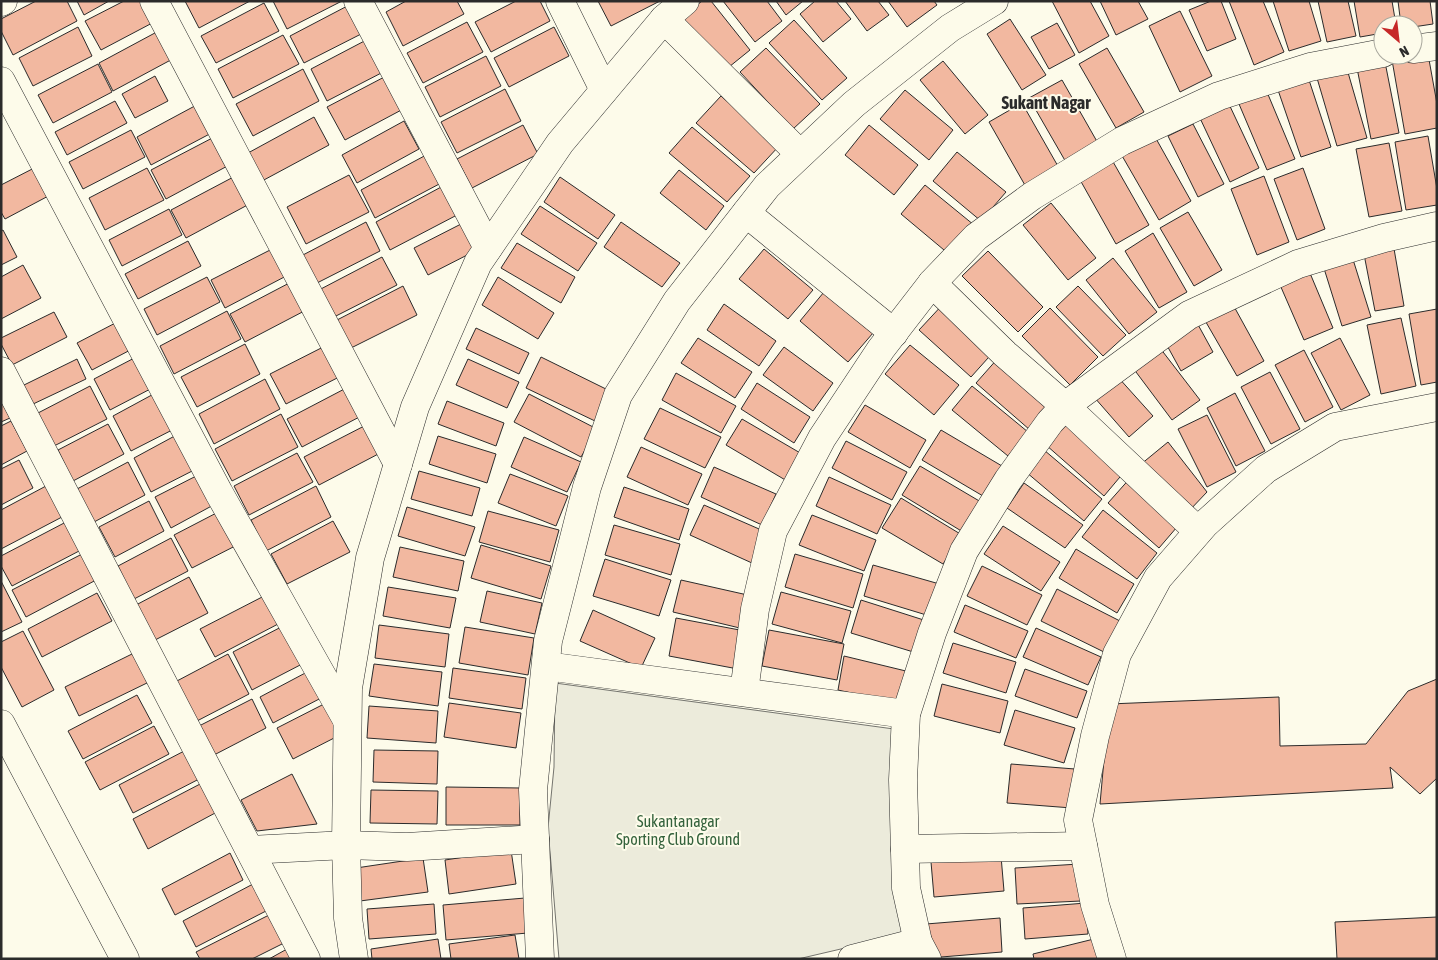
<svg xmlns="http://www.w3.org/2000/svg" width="1438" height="960" font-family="'Asap Condensed',sans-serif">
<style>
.green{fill:#ecebdb;stroke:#74746e}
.building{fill:#f2b8a0;stroke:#2b2b2b}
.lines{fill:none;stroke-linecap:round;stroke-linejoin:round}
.minor-casing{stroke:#2b2b2b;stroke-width:29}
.minor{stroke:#fdfbea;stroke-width:28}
.labels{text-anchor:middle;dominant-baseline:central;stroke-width:4;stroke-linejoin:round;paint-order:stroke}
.park-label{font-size:16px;fill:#34623c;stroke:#fdfbea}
.neighbourhood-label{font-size:18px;font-weight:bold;fill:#2b2b2b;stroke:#fdfbea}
</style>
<rect width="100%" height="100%" fill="#fdfbea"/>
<path class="green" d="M555,683l339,46 11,205 -107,25h-239l-11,-131 6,-61z"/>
<g class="building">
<path d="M36,1h31l10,20 -64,34 -12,-24v-12z"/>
<path d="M77,1h32l-25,14z"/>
<path d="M124,1h22l10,20 -55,29 -16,-29z"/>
<path d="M185,1h65l-51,27z"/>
<path d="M273,1h69l-55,28z"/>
<path d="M406,1h51l7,13 -61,32 -17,-34z"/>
<path d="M516,1h24l10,20 -59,31 -16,-30z"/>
<path d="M598,1h62l-49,25z"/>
<path d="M702,1h9l39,49 -26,21 -43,-53z"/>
<path d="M723,1h44l15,20 -27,21z"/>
<path d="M776,1h27l-17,14z"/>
<path d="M815,1h21l15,18 -28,23 -23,-28z"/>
<path d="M845,1h33l11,14 -22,16z"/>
<path d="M888,1h46l3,4 -30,22z"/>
<path d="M1052,1h38l19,35 -30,17z"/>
<path d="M1100,1h38l10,18 -32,16z"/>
<path d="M1211,1h10l15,38 -29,12 -18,-41z"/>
<path d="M1229,1h34l21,51 -30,13z"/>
<path d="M1273,1h36l12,40 -32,10z"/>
<path d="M1318,1h30l8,35 -29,6z"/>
<path d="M1354,1h38l4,24h-13v8l-23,4z"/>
<path d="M1398,1h32l3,23 -20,3v-2h-12z"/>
<path d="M264,3l15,28 -63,32 -15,-27z"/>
<path d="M353,3l14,28 -63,32 -14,-27z"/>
<path d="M1180,11l32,65 -32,16 -31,-66z"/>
<path d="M1010,19l36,56 -24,15 -35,-56z"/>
<path d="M794,20l53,58 -25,22 -53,-57z"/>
<path d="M467,22l16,30 -60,31 -16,-30z"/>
<path d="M1057,23l18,32 -26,14 -18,-32z"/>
<path d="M78,27l14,29 -59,30 -14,-28z"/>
<path d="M166,27l14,28 -67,36 -14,-28z"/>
<path d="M554,27l15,29 -60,31 -15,-29z"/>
<path d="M283,35l16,29 -66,34 -15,-29z"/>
<path d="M372,37l17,32 -62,32 -16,-32z"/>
<path d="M766,48l54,56 -27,25 -53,-57z"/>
<path d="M1107,48l37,64 -28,16 -37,-64z"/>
<path d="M1428,54l9,50v24l-32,6 -13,-74z"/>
<path d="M486,56l15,30 -61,31 -15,-30z"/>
<path d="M943,61l45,54 -23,19 -45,-54z"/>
<path d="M1385,62l14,71 -28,6 -14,-71z"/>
<path d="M98,64l14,28 -59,31 -15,-28z"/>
<path d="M303,69l16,32 -66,35 -17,-32z"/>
<path d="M1347,69l20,69 -30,8 -20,-68z"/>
<path d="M390,74l17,33 -62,33 -18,-33z"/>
<path d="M155,76l13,25 -33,17 -13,-24z"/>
<path d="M1062,80l37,65 -32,19 -38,-66z"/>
<path d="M1309,80l22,67 -30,10 -23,-67z"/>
<path d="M505,89l16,32 -64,32 -16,-31z"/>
<path d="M905,90l48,40 -24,30 -49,-41z"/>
<path d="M1267,92l28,67 -28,11 -28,-66z"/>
<path d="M721,96l58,50 -25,27 -58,-50z"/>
<path d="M115,101l12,22 -60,32 -12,-23z"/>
<path d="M204,101l15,28 -68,36 -14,-28z"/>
<path d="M1228,102l31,66 -29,14 -31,-66z"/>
<path d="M1022,103l37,65 -33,19 -37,-65z"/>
<path d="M314,117l15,28 -67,36 -14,-28z"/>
<path d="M404,121l15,28 -62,34 -15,-28z"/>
<path d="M1193,124l31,60 -26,13 -30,-61z"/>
<path d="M523,125l15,29 -66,34 -15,-29z"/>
<path d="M869,125l49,40 -24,30 -49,-40z"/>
<path d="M692,127l58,49 -23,26 -58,-49z"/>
<path d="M131,130l14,27 -62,32 -14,-27z"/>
<path d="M218,135l15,28 -67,36 -15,-29z"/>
<path d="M1154,135l37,66 -32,19 -38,-66z"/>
<path d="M1428,136l9,53v16l-31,5 -11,-68z"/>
<path d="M1389,143l13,68 -33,6 -13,-68z"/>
<path d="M957,152l49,40 -25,29 -48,-40z"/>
<path d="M428,154l15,28 -68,36 -14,-28z"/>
<path d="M1112,160l37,65 -33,19 -37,-66z"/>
<path d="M40,165l14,28 -49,26 -4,-7v-27z"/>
<path d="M147,168l17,32 -59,30 -16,-32z"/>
<path d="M1303,168l22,61 -28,11 -23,-61z"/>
<path d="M679,170l45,36 -18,24 -46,-37z"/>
<path d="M241,173l14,28 -69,37 -15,-28z"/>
<path d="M349,175l20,37 -63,32 -19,-37z"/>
<path d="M1264,176l25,66 -32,13 -26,-66z"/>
<path d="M560,177l55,38 -17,24 -54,-37z"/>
<path d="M925,185l49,40 -24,30 -49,-41z"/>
<path d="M443,186l14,29 -67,35 -14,-28z"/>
<path d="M1051,203l45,55 -28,22 -45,-55z"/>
<path d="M540,206l57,37 -19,28 -57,-37z"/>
<path d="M169,209l13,26 -60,31 -13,-26z"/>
<path d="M1188,212l34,58 -28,16 -34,-58z"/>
<path d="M366,222l14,29 -65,33 -14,-28z"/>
<path d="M621,222l59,41 -18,24 -58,-40z"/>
<path d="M463,223l14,27 -49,25 -14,-27z"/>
<path d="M3,230l14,27 -16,8v-34z"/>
<path d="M1153,233l34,59 -28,16 -34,-57z"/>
<path d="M188,241l13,25 -63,33 -13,-25z"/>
<path d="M517,243l58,34 -14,26 -60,-35z"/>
<path d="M1393,243l11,63 -29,5 -12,-62z"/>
<path d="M276,247l14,27 -65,34 -14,-28z"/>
<path d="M764,249l49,41 -25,29 -49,-40z"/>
<path d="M988,251l55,56 -25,25 -56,-56z"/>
<path d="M1351,253l20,64 -29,9 -20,-64z"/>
<path d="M382,257l15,28 -65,33 -15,-27z"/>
<path d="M1113,258l44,54 -28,22 -43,-54z"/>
<path d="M23,265l18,33 -40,21v-42z"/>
<path d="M1307,266l26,62 -29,12 -27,-62z"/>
<path d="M207,277l13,25 -63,33 -13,-26z"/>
<path d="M498,277l56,36 -16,26 -56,-34z"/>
<path d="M295,280l15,28 -65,34 -15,-28z"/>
<path d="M403,286l14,29 -66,33 -14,-28z"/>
<path d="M1078,286l48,49 -23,21 -47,-49z"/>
<path d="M824,292l49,41 -25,29 -48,-41z"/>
<path d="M1231,301l33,60 -27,15 -34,-59z"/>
<path d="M945,302l52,46 -26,29 -52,-47z"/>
<path d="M724,304l52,37 -17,25 -52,-36z"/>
<path d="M1050,308l48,49 -28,28 -48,-49z"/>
<path d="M1437,309v73l-16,3 -12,-71z"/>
<path d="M227,311l14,28 -67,35 -14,-28z"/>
<path d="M54,312l13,25 -55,28 -11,-21v-6z"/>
<path d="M1401,318l15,68 -35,8 -14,-69z"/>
<path d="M123,319l15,27 -46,24 -15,-27z"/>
<path d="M1196,321l17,31 -32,19 -17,-31z"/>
<path d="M476,328l53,25 -10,21 -53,-25z"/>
<path d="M698,338l54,34 -17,26 -54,-35z"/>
<path d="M1340,338l30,57 -29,15 -30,-57z"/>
<path d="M331,343l16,30 -61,31 -16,-30z"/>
<path d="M245,344l15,30 -63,33 -16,-30z"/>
<path d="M910,345l49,40 -25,30 -49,-41z"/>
<path d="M784,347l49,36 -20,28 -50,-36z"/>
<path d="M1160,348l40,52 -28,20 -39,-52z"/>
<path d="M1304,350l29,57 -28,15 -30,-57z"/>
<path d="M142,354l16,31 -48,25 -16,-31z"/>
<path d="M541,357l69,34 -15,30 -69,-33z"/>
<path d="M999,357l54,46 -23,27 -54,-47z"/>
<path d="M77,359l9,20 -55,26 -9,-19z"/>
<path d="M468,359l51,23 -12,26 -51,-23z"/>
<path d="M1270,372l30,57 -29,15 -30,-57z"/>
<path d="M676,373l60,33 -15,27 -59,-33z"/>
<path d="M1117,376l36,40 -24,21 -35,-40z"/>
<path d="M265,379l15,30 -66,35 -15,-30z"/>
<path d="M757,383l53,34 -16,26 -53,-34z"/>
<path d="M352,385l15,28 -65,34 -15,-28z"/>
<path d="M90,386l17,33 -53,27 -16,-33z"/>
<path d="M972,386l56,46 -20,24 -56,-46z"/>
<path d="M161,390l19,36 -49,25 -18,-35z"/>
<path d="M1235,393l30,58 -29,15 -29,-58z"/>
<path d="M529,394l68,35 -16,28 -67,-35z"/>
<path d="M1,401l9,17 -9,4z"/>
<path d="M447,401l57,22 -8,23 -58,-22z"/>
<path d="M865,405l61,35 -16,28 -62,-36z"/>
<path d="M660,408l61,29 -16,31 -61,-29z"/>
<path d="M281,414l17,33 -66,34 -17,-32z"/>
<path d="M1207,415l29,57 -29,15 -29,-58z"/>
<path d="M742,419l60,35 -15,27 -61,-36z"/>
<path d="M11,421l16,30 -26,14v-39z"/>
<path d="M1068,421l57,50 -21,25 -58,-51z"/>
<path d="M370,423l14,28 -65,34 -15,-28z"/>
<path d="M108,424l16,30 -51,27 -15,-31z"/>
<path d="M941,430l61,36 -19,30 -61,-36z"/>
<path d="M182,432l18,35 -49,25 -17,-34z"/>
<path d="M438,436l58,18 -9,29 -58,-19z"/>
<path d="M524,437l57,25 -14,30 -56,-25z"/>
<path d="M846,441l61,31 -15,28 -60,-32z"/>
<path d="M1168,442l39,50 -19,20 -48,-47z"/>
<path d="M641,447l61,27 -14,31 -61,-28z"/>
<path d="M1044,450l58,49 -18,22 -58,-49z"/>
<path d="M297,453l16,29 -64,33 -15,-29z"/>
<path d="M19,460l14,28 -32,17v-36z"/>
<path d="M128,462l17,33 -51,27 -17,-33z"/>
<path d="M920,466l61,36 -18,30 -61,-37z"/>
<path d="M714,467l62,27 -14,31 -61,-28z"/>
<path d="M419,471l61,17 -8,28 -61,-17z"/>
<path d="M204,472l15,30 -48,26 -16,-31z"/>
<path d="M510,474l58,22 -12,30 -58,-23z"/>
<path d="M1132,476l51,44 -24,28 -51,-45z"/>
<path d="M829,477l62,28 -14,29 -61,-28z"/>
<path d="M1024,483l59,42 -18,23 -58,-40z"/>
<path d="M46,486l16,31 -61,32v-39z"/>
<path d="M316,486l15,31 -65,34 -15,-31z"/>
<path d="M624,487l65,22 -10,31 -65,-23z"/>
<path d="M901,498l61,37 -19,29 -61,-36z"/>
<path d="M149,501l15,30 -49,26 -16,-30z"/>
<path d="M704,505l62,27 -14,31 -62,-28z"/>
<path d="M407,507l68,20 -10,29 -67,-20z"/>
<path d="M226,508l17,34 -51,26 -18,-33z"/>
<path d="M1103,510l54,43 -20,26 -55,-42z"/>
<path d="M488,511l71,19 -9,32 -71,-20z"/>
<path d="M812,515l64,25 -12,31 -65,-26z"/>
<path d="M333,521l17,31 -63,32 -16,-30z"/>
<path d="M66,522l15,28 -69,36 -11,-20v-10z"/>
<path d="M614,525l66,19 -9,31 -66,-20z"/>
<path d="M1003,526l57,36 -19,29 -57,-37z"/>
<path d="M171,538l17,33 -54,28 -16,-33z"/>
<path d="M481,545l70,21 -10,33 -70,-21z"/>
<path d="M400,547l64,14 -6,30 -65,-14z"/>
<path d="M1076,549l58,35 -17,29 -58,-35z"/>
<path d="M84,553l14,26 -72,38 -14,-27z"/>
<path d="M795,554l68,20 -10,34 -68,-21z"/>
<path d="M605,559l66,21 -12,36 -66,-20z"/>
<path d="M873,565l70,20 -10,32 -69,-21z"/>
<path d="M982,566l60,29 -15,30 -60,-29z"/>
<path d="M189,577l19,36 -53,27 -19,-35z"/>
<path d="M681,580l71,16 -8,33 -71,-17z"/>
<path d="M1,581l21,41 -21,10z"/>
<path d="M388,587l68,11 -6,30 -67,-12z"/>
<path d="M1057,589l63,32 -16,31 -63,-31z"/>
<path d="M487,591l55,12 -7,31 -55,-12z"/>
<path d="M781,592l70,19 -9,32 -70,-19z"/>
<path d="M97,593l15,28 -70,36 -14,-28z"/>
<path d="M266,595l14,28 -65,34 -15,-28z"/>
<path d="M861,600l69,22 -10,32 -69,-21z"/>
<path d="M965,605l63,26 -12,27 -62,-26z"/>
<path d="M593,610l62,28 -14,30 -61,-27z"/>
<path d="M676,618l69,13 -7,38 -69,-13z"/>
<path d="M285,625l19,38 -52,27 -19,-38z"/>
<path d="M379,625l70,9 -4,33 -70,-9z"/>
<path d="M465,627l69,11 -6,37 -69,-12z"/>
<path d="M1036,628l65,29 -13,28 -65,-28z"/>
<path d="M769,630l75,14 -7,36 -75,-14z"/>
<path d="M23,631l31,59 -32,17 -21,-40v-25z"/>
<path d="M953,643l63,19 -10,31 -63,-20z"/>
<path d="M134,653l15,29 -70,34 -14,-29z"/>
<path d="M228,654l21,40 -54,28 -20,-40z"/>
<path d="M844,656l66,16 -10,32 -62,-14z"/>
<path d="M374,664l68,8 -4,34 -69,-10z"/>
<path d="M453,668l73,10 -4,31 -73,-11z"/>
<path d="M1025,669l62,22 -10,27 -62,-22z"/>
<path d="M309,671l14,26 -50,26 -13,-26z"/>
<path d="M1437,679v99l-17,16 -30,-27 3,21 -293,16 9,-100 170,-7 1,49 86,-2 42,-53z"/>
<path d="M942,684l66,17 -8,32 -66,-17z"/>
<path d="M137,695l15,28 -69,36 -15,-28z"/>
<path d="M252,699l14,29 -52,27 -15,-29z"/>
<path d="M449,703l72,10 -5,35 -72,-11z"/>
<path d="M324,704l16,31 -47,24 -16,-31z"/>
<path d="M369,706l69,5 -2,32 -69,-5z"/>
<path d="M1015,710l60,18 -11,35 -60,-18z"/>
<path d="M154,726l15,28 -69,36 -15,-28z"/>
<path d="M188,749l15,28 -70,36 -14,-28z"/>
<path d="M374,750l64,1 -1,33 -64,-2z"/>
<path d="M1011,764l64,5 -3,39 -65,-5z"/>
<path d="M292,774l25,50 -60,7 -16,-31z"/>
<path d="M202,783l15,29 -69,37 -15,-30z"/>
<path d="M446,787l74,1v37h-74z"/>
<path d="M371,790l67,1 -1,33 -67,-1z"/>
<path d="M511,850l5,34 -67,10 -4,-34z"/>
<path d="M230,853l13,27 -68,35 -13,-26z"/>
<path d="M1001,856l3,35 -70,6 -3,-35z"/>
<path d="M423,858l5,34 -68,9 -4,-33z"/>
<path d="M1079,864l2,37 -64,3 -2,-36z"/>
<path d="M253,884l13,27 -70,36 -13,-26z"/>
<path d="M525,898l3,35 -82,7 -3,-35z"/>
<path d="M1086,903l2,31 -63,5 -2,-31z"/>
<path d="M434,904l2,30 -67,5 -2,-30z"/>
<path d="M269,915l15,28 -32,16h-52l-4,-7z"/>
<path d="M1437,917v42h-100l-2,-37z"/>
<path d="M1000,918l2,34 -73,6 -3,-34z"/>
<path d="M515,935l4,24h-68l-2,-15z"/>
<path d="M1098,938l5,21h-69l-1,-5z"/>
<path d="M438,939l3,20h-69l-1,-10z"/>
<path d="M287,949l5,10h-23z"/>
</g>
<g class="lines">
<defs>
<g id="minor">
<path d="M154,1l244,463"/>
<path d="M358,1l130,247"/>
<path d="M560,1l44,89"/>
<path d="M1,2l2,-1"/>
<path d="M664,19l136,135"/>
<path d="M1413,49l24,-3"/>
<path d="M1,81l218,412 128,227"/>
<path d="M746,213l148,120"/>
<path d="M932,283l73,71 60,52 133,125"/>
<path d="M1,371l305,588"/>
<path d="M546,666l360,48"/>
<path d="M744,692l11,-83 18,-78 49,-93 59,-89 51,-66 44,-46 56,-41 90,-55 97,-45 91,-29 73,-14"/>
<path d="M1,724l124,235"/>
<path d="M905,849l178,-3"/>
<path d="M250,850l96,-5 61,2 128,-8"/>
<path d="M354,959l-6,-41 -2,-73 2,-157 22,-130 45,-151 63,-144 82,-120 104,-124 21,-18"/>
<path d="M540,959l-7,-169 15,-149 39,-154 31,-92 59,-94 90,-115 87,-82 96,-76 44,-27"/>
<path d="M852,959l66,-17"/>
<path d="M927,959l-9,-17 -12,-54 -3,-108 3,-66 26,-81 32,-82 44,-71 42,-58 15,-16 124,-91 109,-51 86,-26 53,-12"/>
<path d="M1112,959l-17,-54 -17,-85 17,-84 22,-82 41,-76 47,-54 61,-55 69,-42 102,-20"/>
</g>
</defs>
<use href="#minor" class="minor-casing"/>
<use href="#minor" class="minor"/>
</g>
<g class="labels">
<g class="park-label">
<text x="678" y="821">Sukantanagar<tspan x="678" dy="18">Sporting Club Ground</tspan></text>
</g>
<g class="neighbourhood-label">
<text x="1046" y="102">Sukant Nagar</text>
</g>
</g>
<rect width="1438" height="960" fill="none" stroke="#2b2b2b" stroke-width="5"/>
<g transform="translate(1398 40) rotate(152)"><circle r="24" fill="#fdfbea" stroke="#a9a89e"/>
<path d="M0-4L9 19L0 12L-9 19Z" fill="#c62828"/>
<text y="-8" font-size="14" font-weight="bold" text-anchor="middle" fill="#2b2b2b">N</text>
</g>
</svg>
